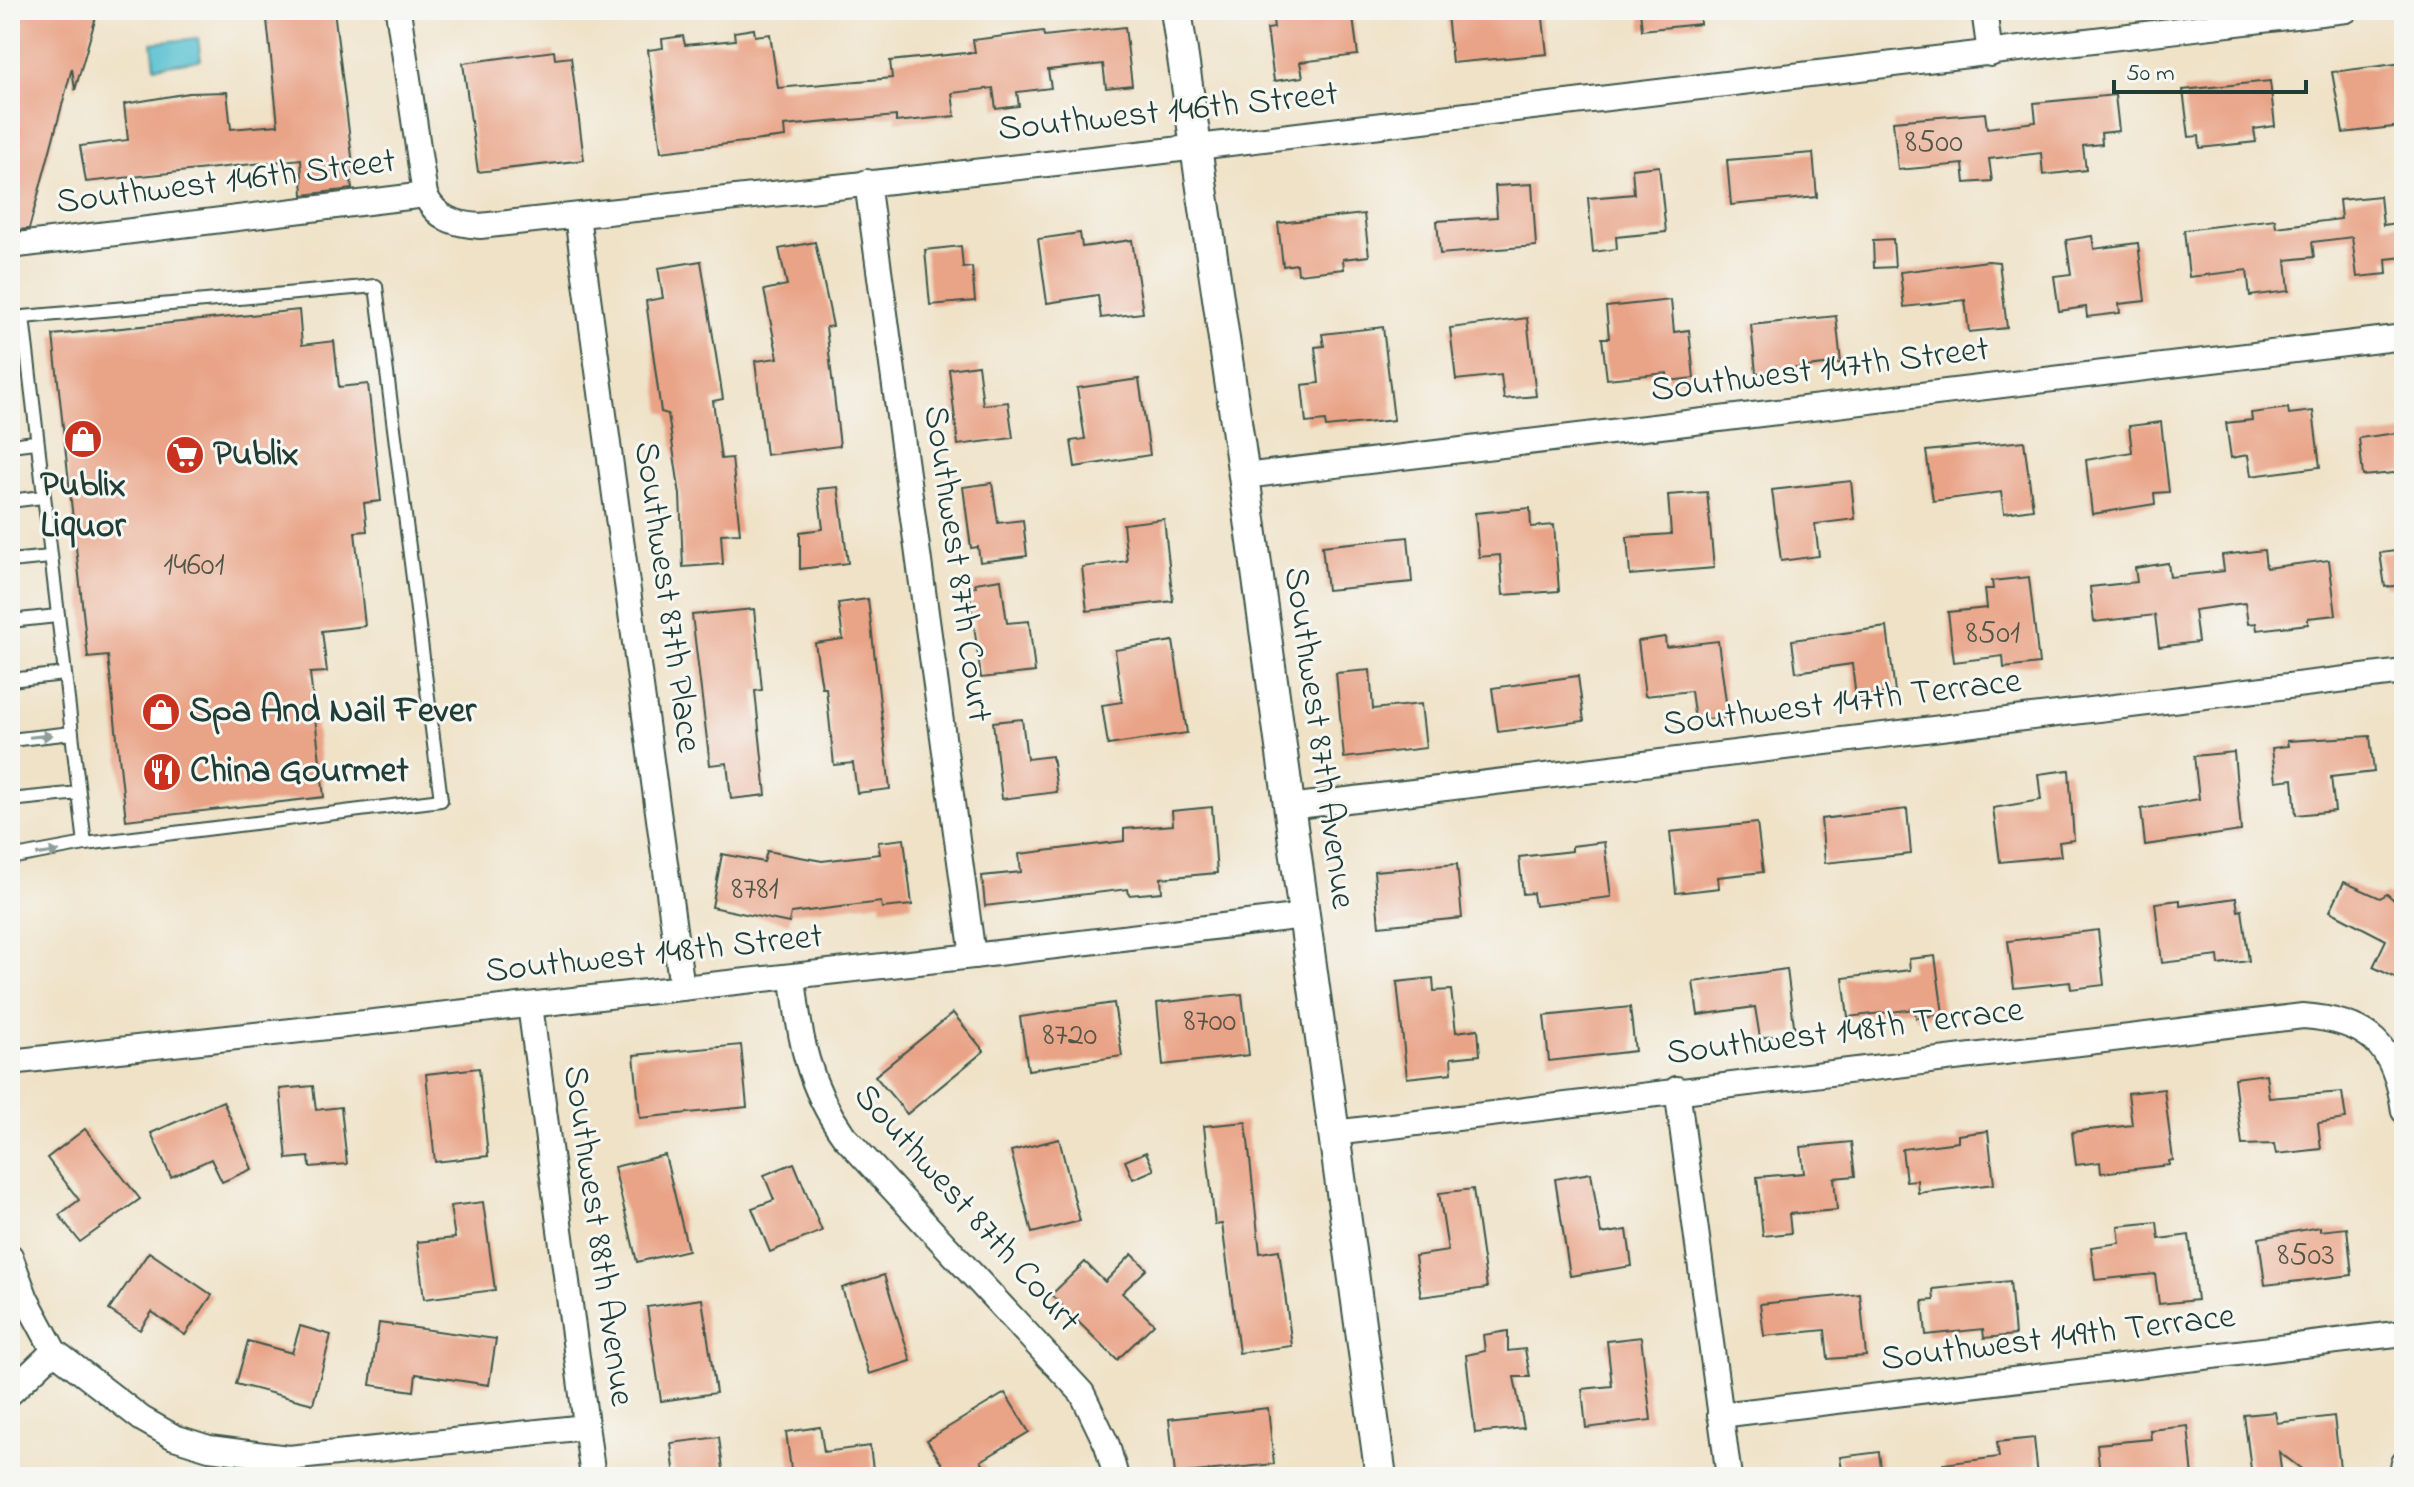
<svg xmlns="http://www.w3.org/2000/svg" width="2414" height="1487" font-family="'Indie Flower',sans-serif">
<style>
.water{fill:#55c0d0;stroke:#3a7e82;stroke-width:2}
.building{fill:#e9a386}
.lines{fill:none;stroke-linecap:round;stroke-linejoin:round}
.service-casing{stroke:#3e564a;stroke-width:16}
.minor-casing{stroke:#3e564a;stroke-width:28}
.tertiary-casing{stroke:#3e564a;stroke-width:34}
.service{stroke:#fff;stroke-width:12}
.minor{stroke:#fff;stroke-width:24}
.tertiary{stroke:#fff;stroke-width:30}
.oneway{fill:#8f9e9a}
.labels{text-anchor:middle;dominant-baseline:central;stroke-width:6;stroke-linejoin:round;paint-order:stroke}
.number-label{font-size:32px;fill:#525648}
.street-label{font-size:36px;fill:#1f3d34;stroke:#f6f6f2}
.poi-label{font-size:36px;font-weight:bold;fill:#1f3d34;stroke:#f6f6f2;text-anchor:start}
</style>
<rect width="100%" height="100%" fill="#f6f6f2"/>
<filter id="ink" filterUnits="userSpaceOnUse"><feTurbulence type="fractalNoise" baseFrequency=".0125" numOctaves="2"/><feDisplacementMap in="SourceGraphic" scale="16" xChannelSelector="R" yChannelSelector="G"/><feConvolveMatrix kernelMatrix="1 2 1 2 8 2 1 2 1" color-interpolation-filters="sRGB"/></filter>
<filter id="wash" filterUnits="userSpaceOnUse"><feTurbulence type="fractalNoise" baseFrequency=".006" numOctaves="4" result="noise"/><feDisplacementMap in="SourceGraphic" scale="32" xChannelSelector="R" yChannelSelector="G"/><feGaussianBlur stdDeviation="1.8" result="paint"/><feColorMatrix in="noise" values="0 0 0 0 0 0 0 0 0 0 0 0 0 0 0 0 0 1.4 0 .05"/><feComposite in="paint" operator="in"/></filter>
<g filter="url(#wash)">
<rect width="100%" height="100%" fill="#efe2c7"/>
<path class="water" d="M198,38l3,22 -46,7 -3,-24z"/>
<g id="blocks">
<g class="building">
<path d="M10,10h88l-23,80 -3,-22 -43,161 -12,1 -7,-2z"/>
<path d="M266,10h68l20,163 -4,1 2,15 -49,6 -2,-36 -215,23 -6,-36 48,-6 -4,-36 65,-11 38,-1 4,37 47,-4z"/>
<path d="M1323,10h29l6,45 -58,7 3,15 -29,4 -7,-52 7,-1 -1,-8 50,-7z"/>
<path d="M1459,10h83l5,44 -95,9 -5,-49 12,-1z"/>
<path d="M1640,10h59l1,14 -58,6z"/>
<path d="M1125,27l7,58 -26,3 -3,-24 -55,6 3,18 -34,4 2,14 -23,3 -3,-21 -41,5 3,23 -59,6v-6l-112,10 1,11 -124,15 -13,-102 15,-2 -1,-9 21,-3 2,9 50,-5 -1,-8 20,-3 1,7 15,-2 8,54 114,-10 -2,-17 85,-9 -2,-12 70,-9 1,5z"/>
<path d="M554,51l1,8 16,-2 13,103 -106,12 -15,-109z"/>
<path d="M2404,63l-3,63 -58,7 -11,-61z"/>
<path d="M2270,81l5,45 -21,3 2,13 -56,6 -1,-12 -10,1 -6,-47z"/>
<path d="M2115,95l4,36 -18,2 1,11 -19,2 3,24 -43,5 -2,-22 -52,6 3,22 -27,2 -2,-19 -65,6 -5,-49 92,-8 2,15 49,-6 -2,-19z"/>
<path d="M1813,153l4,44 -86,8 -4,-45z"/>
<path d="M1659,166l7,66 -50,5 1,12 -24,3 -5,-54 46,-4 -2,-25z"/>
<path d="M1532,184l4,62 -96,8 -3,-33 60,-4 -2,-31z"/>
<path d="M2380,196l3,29 21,-3v35l-18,2 1,15 -30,3 -5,-40 -40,5 2,15 -28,3 3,31 -39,5 -3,-26 -58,7 -5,-47 91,-11 1,8 65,-8 -2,-19z"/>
<path d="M1364,214l5,42 -26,3 1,10 -46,5 -1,-10 -14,2 -5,-43z"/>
<path d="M1080,233l2,14 50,-7 11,73 -42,5 -3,-23 -51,8 -9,-64z"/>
<path d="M2092,236l2,13 44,-6 7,58 -26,3 1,9 -33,4 -1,-10 -27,4 -5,-35 17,-2 -5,-34z"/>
<path d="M1893,239l2,28 -21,1 -1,-28z"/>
<path d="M815,242l18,84 -7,1 14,119 -74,9 -11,-94 23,-3 -14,-68 23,-5 -8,-36z"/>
<path d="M961,246l2,22 9,-1 3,34 -45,4 -5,-55z"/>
<path d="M701,261l22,138 -10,2 8,58 11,-1 8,75 -19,1 2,30 -40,3 -3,-72 -12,-81 -7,-2 -15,-111 17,-3 -5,-30z"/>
<path d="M1988,261l11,1 8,66 -38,4 -4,-32 -61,7 -4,-35z"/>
<path d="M1671,300l3,32 15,-2 5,48 -26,3 -1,-8 -60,6 -5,-41h7l-3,-31z"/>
<path d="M299,310l3,35 32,-4 5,46 29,-3 13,117 -17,2 3,28 -12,1 10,94 -43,5 5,41 -17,1 14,124 -198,23 -18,-164 -20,2 -35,-323z"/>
<path d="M1836,316l5,47 -85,10 -5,-48z"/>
<path d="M1527,318l9,78 -32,3 -3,-24 -45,5 -6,-52z"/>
<path d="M1383,327l11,93 -68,7 -1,-6 -19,2 -4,-38 17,-2 -4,-36 9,-1 -2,-12z"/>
<path d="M978,365l5,40 25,-3 5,36 -55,7 -9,-76z"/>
<path d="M1139,379l11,76 -75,12 -4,-26 14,-2 -8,-51z"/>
<path d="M2288,408l1,6 24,-3 7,56 -69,9 -3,-21 -17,3 -5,-35 26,-3 -1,-7z"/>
<path d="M2161,422l8,70 -15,1 1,11 -63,10 -6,-54 46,-8 -3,-26z"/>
<path d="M2404,432v40l-41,4 -4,-38z"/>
<path d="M2024,441l9,68 -29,4 -3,-21 -68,9 -7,-50z"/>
<path d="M1851,481l4,38 -40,5 4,32 -38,5 -9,-71z"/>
<path d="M992,483l6,40 25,-3 4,36 -47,6 -2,-15 -7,1 -8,-61z"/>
<path d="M838,487l10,76 -48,6v-37l23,-3 -5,-40z"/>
<path d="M1707,492l7,76 -84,7 -3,-38 44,-3 -3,-39z"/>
<path d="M1530,508l1,19 23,-2 5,66 -56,4 -3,-40 -21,2 -4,-44z"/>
<path d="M1164,519l9,82 -86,10 -5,-44 45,-6 -4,-37z"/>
<path d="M1408,537l4,45 -85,8 -5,-44z"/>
<path d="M2264,550l2,18 63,-8 7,55 -28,3v6l-51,6 -1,-7 -8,1 -3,-21 -51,7 4,32 -39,5 -4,-32 -61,7 -4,-35 47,-5 -2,-14 33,-5 2,14 54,-6 -2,-16z"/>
<path d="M2404,550v35l-19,2 -5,-34z"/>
<path d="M2029,577l10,87 -35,4 -1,-12 -49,6 -6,-50 39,-4 -2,-19h8l-1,-8z"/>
<path d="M1001,579l6,44 22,-2 6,51 -54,6 -12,-90 7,-1 -1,-4z"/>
<path d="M868,599l22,190 -33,4 -4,-30 -19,2 -8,-77h-4l-7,-45 28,-4 -5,-36z"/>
<path d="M754,609l8,81 -7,1 11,104 -35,4 -4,-36 -17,2 -18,-150z"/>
<path d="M1887,627l8,65 -39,6 -4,-34 -56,8 -4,-32z"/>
<path d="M1665,637l1,10 52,-6 10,76 -33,4 -4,-30 -46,5 -7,-55z"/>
<path d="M1173,641l14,92 -79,12 -6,-40 20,-3 -7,-52z"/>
<path d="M1370,670l3,39 48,-5 5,44 -82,10 -8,-85z"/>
<path d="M1578,676l6,45 -86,11 -6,-44z"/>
<path d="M1022,719l5,40 25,-3 5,36 -55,7 -9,-77z"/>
<path d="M2370,736l4,36 -43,5 4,34 -39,4 -3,-36 -17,2 -4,-33 16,-2 -1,-5z"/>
<path d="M2234,752l7,79 -96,14 -4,-36 58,-10 -5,-43z"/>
<path d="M2069,770l5,70 -15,2 2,14 -61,6 -7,-54 48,-8 -3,-26z"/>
<path d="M1212,807l5,66 -56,5 1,14 -33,3 -1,-6 -143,17 -3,-30 39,-4 -2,-18 105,-13v-12l49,-4 -1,-14z"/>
<path d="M1907,809l4,45 -86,9 -4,-44z"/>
<path d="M1757,823l6,49 -45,5 1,11 -43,5 -6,-61z"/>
<path d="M904,839l8,66 -30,3 -1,-6 -90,11 -2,10 -77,-16 10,-53 42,8 3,-11 55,10 58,-7 -2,-12z"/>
<path d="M1604,842l7,55 -76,9 -2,-13 -10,1 -4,-37 53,-6v-5z"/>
<path d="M1457,864l5,54 -83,8 -5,-55z"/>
<path d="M2344,882l36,16 7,-4 14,12 3,-6v82l-31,-15 13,-27 -56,-29z"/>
<path d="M2236,898l2,13 4,-1 7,51 -30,4 -1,-9 -56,7 -7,-60 25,-3v6z"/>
<path d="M2098,930l6,55 -33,4 -1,-7 -56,6 -6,-47z"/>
<path d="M1935,956l8,58 -27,4 -1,-9 -67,8 -5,-39 67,-8 -1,-11z"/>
<path d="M1787,969l8,64 -35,5 -5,-31 -57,8 -5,-33z"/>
<path d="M1433,978l1,13 17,-1 5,42 22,-3 2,26 -29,3 1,15 -45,5 -10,-96z"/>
<path d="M1242,994l7,61 -86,10 -6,-62z"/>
<path d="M1114,1003l8,53 -94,14 -8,-53z"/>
<path d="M1630,1007l5,44 -86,10 -5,-45z"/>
<path d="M953,1013l31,38 -77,63 -32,-38z"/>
<path d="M741,1045l6,62 -107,11 -6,-63z"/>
<path d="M479,1068l9,88 -53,6 -9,-88z"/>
<path d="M2266,1074l3,24 73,-6 4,27 -28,4 3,26 -45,5 -2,-10 -32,1 -8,-67z"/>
<path d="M313,1086l3,24 25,-3 6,57 -37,3 -1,-10 -22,2 -7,-70z"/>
<path d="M2164,1089l9,71 -4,1v4l-68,8 -1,-11 -24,3 -4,-33 60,-7 -4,-32z"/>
<path d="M223,1101l29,68 -30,13 -11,-23 -40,18 -20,-44z"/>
<path d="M1246,1122l14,131 19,-3 13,96 -53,7 -17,-129 -7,1 -11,-99z"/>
<path d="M85,1129l55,70 -60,43 -21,-27 20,-15 -32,-42z"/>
<path d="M1988,1131l6,53 -76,9 -1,-13 -11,1 -4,-32 56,-7v-7z"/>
<path d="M1059,1139l21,82 -48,12 -21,-82z"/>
<path d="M1851,1142l4,34 -21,2 3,32 -48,4 2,19 -28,3 -6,-59 47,-4 -3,-26z"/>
<path d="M1146,1152l8,18 -21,9 -8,-18z"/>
<path d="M665,1155l23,95 -51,12 -23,-95z"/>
<path d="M794,1163l28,68 -52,21 -18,-44 22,-8 -10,-25z"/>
<path d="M1591,1173l10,61 26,-4 5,36 -62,10 -15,-97z"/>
<path d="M1473,1189l14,99 -66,9 -6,-41 33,-5 -9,-58z"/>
<path d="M483,1202l12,88 -71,9 -7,-57 38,-4 -5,-32z"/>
<path d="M2157,1222l2,17 30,-4 8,65 -38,4 -4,-30 -60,6 -4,-33 29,-4 -2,-17z"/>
<path d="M2320,1227v4l27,-3 5,47 -87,10 -6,-47z"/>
<path d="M149,1252l63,43 -27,40 -33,-23 -12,18 -31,-20z"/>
<path d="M1132,1254l15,15 -25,24 32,31 -37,36 -66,-65 34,-33 20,20z"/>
<path d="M884,1275l27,86 -42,13 -27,-86z"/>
<path d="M2010,1281l5,54 -31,3 -1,-9 -57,6 -3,-34 11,-1 -1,-11z"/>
<path d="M1860,1294l6,62 -38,3 -3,-29 -61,6 -4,-32z"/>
<path d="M702,1299l14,94 -55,8 -14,-94z"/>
<path d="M379,1323l117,16 -7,46 -73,-11 -2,17 -44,-6z"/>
<path d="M300,1326l31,9 -18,69 -77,-20 12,-43 44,12z"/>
<path d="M1508,1331v20l17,-2 5,28h-16l10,51 -49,5 -9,-78 19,-4 -2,-16z"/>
<path d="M1641,1337l10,83 -65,8 -4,-39 30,-3 -5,-45z"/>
<path d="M1005,1393l24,39 -48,29 10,16h-41l-23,-37z"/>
<path d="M1268,1408l6,56 -99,10 -6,-55z"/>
<path d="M2275,1412l2,11 57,-7 7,61h-29l-33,-25 3,25h-30l-8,-62z"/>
<path d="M2188,1426l5,51h-93l-3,-33 54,-5 -1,-9z"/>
<path d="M820,1427l4,25 46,-6 4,31h-82l-6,-45z"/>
<path d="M719,1437l5,40h-49l-4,-34z"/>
<path d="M2034,1438l4,39h-94l-1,-13 56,-7 -2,-15z"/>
<path d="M1879,1452l3,25h-39l-3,-20z"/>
</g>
</g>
</g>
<g filter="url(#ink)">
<use href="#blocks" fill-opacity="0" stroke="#3e564a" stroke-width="2"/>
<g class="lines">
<defs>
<g id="service">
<path d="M10,445l25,-3"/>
<path d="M10,501l32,-4"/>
<path d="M10,561l40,-4"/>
<path d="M10,621l47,-5"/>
<path d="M10,680l54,-6"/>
<path d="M10,740l62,-7"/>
<path d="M10,800l69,-7 -56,-476 353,-31 65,514 -356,44 -6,-51"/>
<path d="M10,858l75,-14"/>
</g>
<g id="minor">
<path d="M398,10l27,185c12,24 29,29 55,31l667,-73 1199,-143"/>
<path d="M1984,10l6,44"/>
<path d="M867,182l106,774"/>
<path d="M577,216l105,772"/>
<path d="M10,246l415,-51"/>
<path d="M1244,476l1160,-139"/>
<path d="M1289,807l1115,-135"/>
<path d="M793,977c6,60 15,109 51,159l238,257 25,52 9,32"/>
<path d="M530,1005l63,472"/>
<path d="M10,1062l963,-106 331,-40"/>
<path d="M1677,1089l52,388"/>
<path d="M1334,1133l969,-117c66,5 92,29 101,95"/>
<path d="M10,1256l16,43 28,52 88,68 32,18 35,11 80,10 297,-31"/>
<path d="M10,1393l44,-42"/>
<path d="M1720,1415l684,-82"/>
<path d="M2401,1477l3,-14"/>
</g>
<path id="tertiary" d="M1176,10l68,466 137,1001"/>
</defs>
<use href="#service" class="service-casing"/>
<use href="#minor" class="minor-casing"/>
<use href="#tertiary" class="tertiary-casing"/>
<use href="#service" class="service"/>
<use href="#minor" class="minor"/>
<use href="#tertiary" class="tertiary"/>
</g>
<defs><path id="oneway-solid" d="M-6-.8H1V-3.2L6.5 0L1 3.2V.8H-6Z" transform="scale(2)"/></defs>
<g class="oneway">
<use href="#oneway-solid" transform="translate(41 736) rotate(-6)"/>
<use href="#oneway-solid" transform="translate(48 853) rotate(-8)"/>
</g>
</g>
<defs>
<symbol id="shop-disc" viewBox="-11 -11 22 22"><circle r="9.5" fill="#c8321e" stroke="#f6f6f2"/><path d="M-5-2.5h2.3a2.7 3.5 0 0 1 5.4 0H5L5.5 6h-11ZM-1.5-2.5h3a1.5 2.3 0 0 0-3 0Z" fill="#fff"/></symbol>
<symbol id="supermarket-disc" viewBox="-11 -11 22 22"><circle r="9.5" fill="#c8321e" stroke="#f6f6f2"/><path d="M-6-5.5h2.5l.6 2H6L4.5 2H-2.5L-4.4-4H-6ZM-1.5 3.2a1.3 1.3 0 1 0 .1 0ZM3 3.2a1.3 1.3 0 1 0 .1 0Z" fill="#fff"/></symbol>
<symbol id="restaurant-disc" viewBox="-11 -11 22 22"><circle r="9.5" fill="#c8321e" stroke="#f6f6f2"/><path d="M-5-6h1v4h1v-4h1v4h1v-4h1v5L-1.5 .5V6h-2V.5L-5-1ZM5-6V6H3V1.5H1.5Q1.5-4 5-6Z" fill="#fff"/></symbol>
</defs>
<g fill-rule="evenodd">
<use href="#shop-disc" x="61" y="417" width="44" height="44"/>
<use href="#supermarket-disc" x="163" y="433" width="44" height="44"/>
<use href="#shop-disc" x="139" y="690" width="44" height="44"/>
<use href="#restaurant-disc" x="140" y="750" width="44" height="44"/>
</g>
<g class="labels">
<g class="number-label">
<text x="1934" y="143">8500</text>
<text x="194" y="566">14601</text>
<text x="1993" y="634">8501</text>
<text x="755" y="890">8781</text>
<text x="1210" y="1022">8700</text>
<text x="1070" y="1036">8720</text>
<text x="2306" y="1256">8503</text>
</g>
<g class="street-label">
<text transform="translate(1168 113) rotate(-6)">Southwest 146th Street</text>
<text transform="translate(226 183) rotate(-7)">Southwest 146th Street</text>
<text transform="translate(1820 371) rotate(-7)">Southwest 147th Street</text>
<text transform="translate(956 564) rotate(82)">Southwest 87th Court</text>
<text transform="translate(666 597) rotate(82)">Southwest 87th Place</text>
<text transform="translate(1842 704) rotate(-7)">Southwest 147th Terrace</text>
<text transform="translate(1318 738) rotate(82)">Southwest 87th Avenue</text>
<text transform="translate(654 955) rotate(-6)">Southwest 148th Street</text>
<text transform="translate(1845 1033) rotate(-7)">Southwest 148th Terrace</text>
<text transform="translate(966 1209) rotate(48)">Southwest 87th Court</text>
<text transform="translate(597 1236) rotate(82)">Southwest 88th Avenue</text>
<text transform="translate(2058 1339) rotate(-7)">Southwest 149th Terrace</text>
</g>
<g class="poi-label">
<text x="213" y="455">Publix</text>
<text x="83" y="486" text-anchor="middle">Publix<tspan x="83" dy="41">Liquor</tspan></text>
<text x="189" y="712">Spa And Nail Fever</text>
<text x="190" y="772">China Gourmet</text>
</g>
</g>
<rect width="2414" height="1487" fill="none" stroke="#f6f6f2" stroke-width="40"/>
<path d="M2114 80v12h192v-12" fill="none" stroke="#1f3d34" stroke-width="4"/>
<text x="2126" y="80" font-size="24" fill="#1f3d34" stroke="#f6f6f2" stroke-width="6" paint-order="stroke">50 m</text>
</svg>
